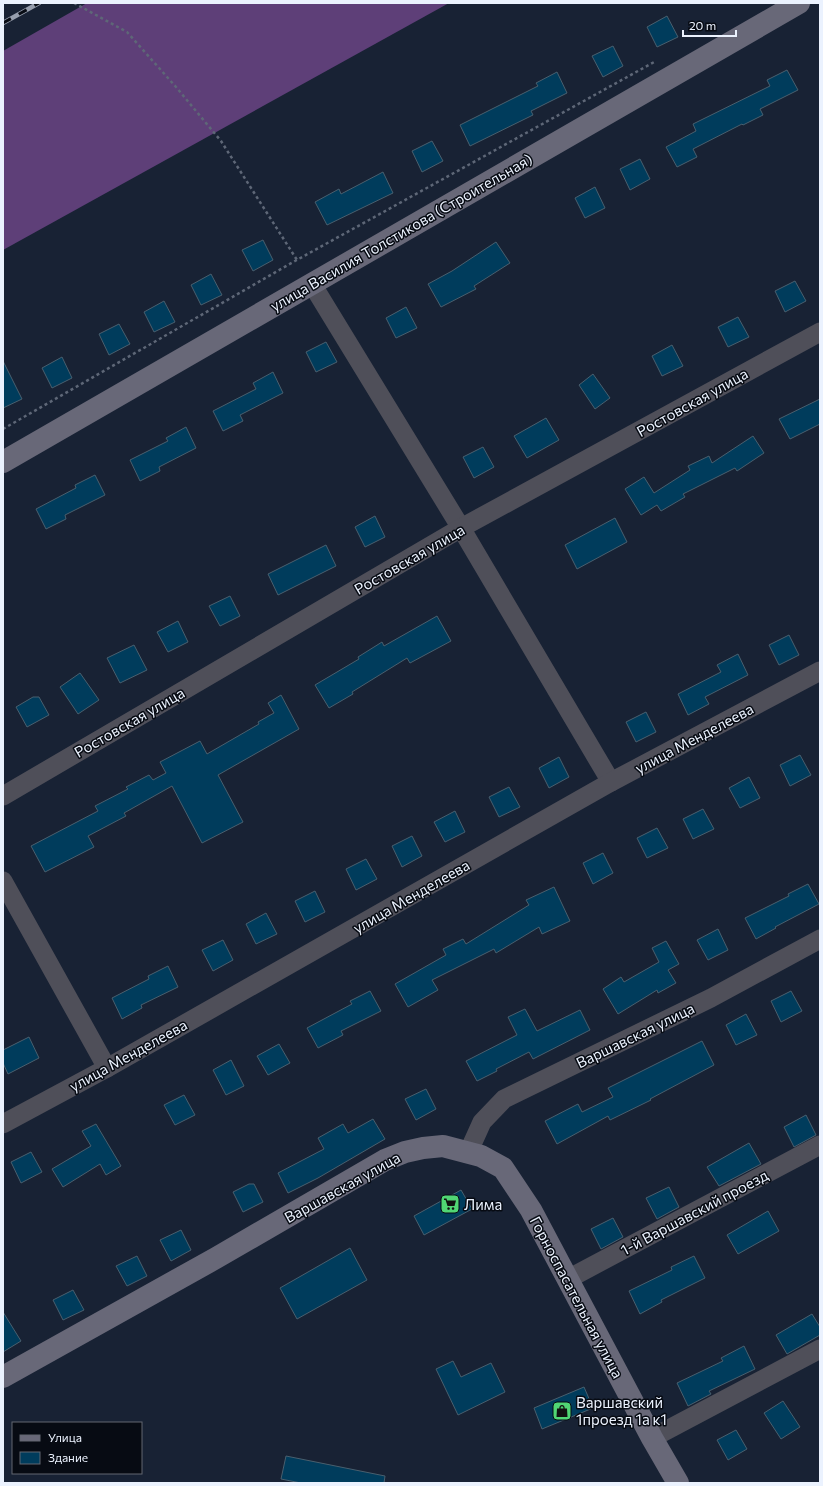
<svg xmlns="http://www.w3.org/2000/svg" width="823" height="1486" font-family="Commissioner,sans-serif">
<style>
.forest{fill:#5e3f78}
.building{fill:#003c5c;stroke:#495f6e}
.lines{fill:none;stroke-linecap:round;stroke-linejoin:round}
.path{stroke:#5e6777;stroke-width:2.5;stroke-dasharray:3 3;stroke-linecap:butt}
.street{stroke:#4f4f59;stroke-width:19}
.secondary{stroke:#686878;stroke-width:22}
.rail-casing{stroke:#969ead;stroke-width:4.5}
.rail{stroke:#070b13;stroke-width:3;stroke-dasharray:9;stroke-linecap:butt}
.labels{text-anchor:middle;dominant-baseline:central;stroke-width:3;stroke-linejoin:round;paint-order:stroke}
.street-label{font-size:15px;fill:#ebf2fe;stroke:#070b13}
.poi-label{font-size:15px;fill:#ebf2fe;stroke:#070b13;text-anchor:start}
</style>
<rect width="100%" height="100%" fill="#182234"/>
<path class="forest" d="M87,3h362l-446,247v-199z"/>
<g class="building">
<path d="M667,16l11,21 -21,10 -10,-20z"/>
<path d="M613,46l10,20 -20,11 -11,-21z"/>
<path d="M787,70l11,20 -38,19 3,6 -20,10 -1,-1 -49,25 4,8 -20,10 -11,-20 30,-16 -3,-7 77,-38 -3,-6z"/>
<path d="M557,72l10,21 -36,18 2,4 -63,31 -10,-21 78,-39 -2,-3z"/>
<path d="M432,141l11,20 -21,11 -10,-21z"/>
<path d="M640,159l10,20 -20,11 -10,-21z"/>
<path d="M383,172l10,21 -66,32 -12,-23 24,-13 2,5z"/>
<path d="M595,187l10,21 -20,10 -10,-20z"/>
<path d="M263,240l10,20 -20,11 -11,-21z"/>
<path d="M496,242l14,21 -36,23 2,3 -35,18 -13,-23 24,-13z"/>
<path d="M211,274l11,21 -21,10 -10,-20z"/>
<path d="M795,281l11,20 -21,11 -10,-21z"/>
<path d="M164,301l11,21 -21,10 -10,-20z"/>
<path d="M406,307l11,21 -21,10 -10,-20z"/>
<path d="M738,317l11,20 -21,10 -10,-20z"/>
<path d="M119,324l11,20 -21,11 -10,-21z"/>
<path d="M326,342l11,20 -21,10 -10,-20z"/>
<path d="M672,345l11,21 -21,10 -10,-20z"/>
<path d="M62,357l10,21 -20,10 -10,-20z"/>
<path d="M3,361l19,38 -19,9z"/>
<path d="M273,372l10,21 -43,22 3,6 -20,10 -10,-20 43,-22 -3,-6z"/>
<path d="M593,374l17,24 -15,11 -16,-24z"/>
<path d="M820,399v25l-30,15 -11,-20z"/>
<path d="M546,418l13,22 -32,18 -13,-22z"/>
<path d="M186,427l10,21 -37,19 1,4 -20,10 -10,-21 38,-19 -2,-3z"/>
<path d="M753,436l11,17 -27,18 -2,-3 -52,26 2,3 -24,14 -4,-6 -16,10 -16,-26 19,-12 10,16 36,-23 -2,-4 21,-10 3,7z"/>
<path d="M483,447l11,20 -20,11 -11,-21z"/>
<path d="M95,475l10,20 -40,20 1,4 -20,10 -10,-20 40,-21 -1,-3z"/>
<path d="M375,516l10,21 -20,10 -10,-20z"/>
<path d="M615,518l12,24 -50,27 -12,-24z"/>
<path d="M326,545l10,21 -58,29 -10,-21z"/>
<path d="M230,596l10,20 -20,10 -11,-20z"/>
<path d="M437,616l14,25 -41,22 -3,-5 -55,34 1,2 -24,14 -14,-23 44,-26 -1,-2 24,-15 2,4z"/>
<path d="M178,621l10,21 -20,10 -11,-20z"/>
<path d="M789,635l10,20 -20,10 -10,-20z"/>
<path d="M134,645l13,25 -27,13 -13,-25z"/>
<path d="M738,654l10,21 -43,22 4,7 -21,11 -10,-21 43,-22 -4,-7z"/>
<path d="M80,673l19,27 -21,14 -18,-27z"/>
<path d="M281,695l18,34 -81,46 25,47 -41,21 -30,-57 -48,27 2,3 -38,20 6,11 -49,25 -14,-26 67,-35 -3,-5 33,-17 -2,-2 23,-12 4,5 13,-7 -6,-11 40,-21 7,13 52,-30 -1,-2 16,-9 -6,-10z"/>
<path d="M33,697h6l10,18 -22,12 -11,-20z"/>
<path d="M646,712l10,20 -20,10 -10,-20z"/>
<path d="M800,755l11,20 -21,11 -10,-21z"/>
<path d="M559,757l10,20 -20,11 -10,-20z"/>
<path d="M749,777l11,21 -20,10 -11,-20z"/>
<path d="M509,787l11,20 -21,10 -10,-20z"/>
<path d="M703,809l11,20 -21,10 -10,-20z"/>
<path d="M455,811l10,21 -20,10 -11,-20z"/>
<path d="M657,828l11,20 -21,10 -10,-20z"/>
<path d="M412,836l10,20 -20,11 -10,-21z"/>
<path d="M603,853l10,20 -20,11 -10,-21z"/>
<path d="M366,859l11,20 -21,11 -10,-21z"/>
<path d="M808,884l11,20 -44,23 1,1 -20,11 -11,-21 44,-22 -1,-2z"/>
<path d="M554,887l16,34 -28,13 -3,-7 -43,26 -2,-4 -62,31 6,10 -30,17 -13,-23 51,-29 -3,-6 20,-10 3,5 63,-39 -3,-5z"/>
<path d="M315,891l10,21 -20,10 -10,-21z"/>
<path d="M266,913l11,21 -21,10 -10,-20z"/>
<path d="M718,929l10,21 -20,10 -11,-20z"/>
<path d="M223,940l10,20 -20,11 -11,-21z"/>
<path d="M666,941l13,23 -11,6 8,13 -18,10 -1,-3 -39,24 -15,-25 18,-12 3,5 35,-20 -7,-14z"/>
<path d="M168,966l10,21 -37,18 1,3 -20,11 -10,-21 37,-19 -1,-3z"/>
<path d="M370,991l11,20 -40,20 2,4 -25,13 -11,-20 45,-24 -2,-3z"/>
<path d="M791,991l11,20 -21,11 -10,-21z"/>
<path d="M525,1009l12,22 43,-21 10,20 -57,29 -4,-7 -33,17 1,2 -20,10 -11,-20 51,-26 -9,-18z"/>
<path d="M746,1014l11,21 -21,10 -10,-20z"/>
<path d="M29,1037l10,21 -31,16 -5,-11v-13z"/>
<path d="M702,1041l12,24 -64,34 1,1 -41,20 -2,-4 -51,28 -12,-23 33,-17 4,8 31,-15 -5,-9z"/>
<path d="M279,1044l11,19 -22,12 -11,-19z"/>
<path d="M231,1060l13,26 -18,9 -13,-25z"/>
<path d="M426,1089l10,20 -20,11 -11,-21z"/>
<path d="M184,1095l11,20 -20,10 -11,-20z"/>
<path d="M806,1115l10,20 -22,12 -10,-20z"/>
<path d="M373,1119l12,20 -67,39 -30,15 -10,-20 46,-24 -6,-11 25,-14 5,9z"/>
<path d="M96,1124l25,42 -15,9 -6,-11 -37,23 -11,-18 39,-23 -9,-15z"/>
<path d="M749,1143l12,21 -42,22 -12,-19z"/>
<path d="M31,1152l11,20 -21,11 -10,-21z"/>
<path d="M249,1184h5l9,18 -20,10 -10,-20z"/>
<path d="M669,1187l10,20 -22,12 -11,-21z"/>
<path d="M461,1190l11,19 -48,26 -10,-19z"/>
<path d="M768,1211l11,20 -41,23 -11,-19z"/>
<path d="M613,1218l10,19 -22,12 -10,-20z"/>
<path d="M181,1230l10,20 -20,11 -11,-21z"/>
<path d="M350,1248l17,32 -70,39 -17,-31z"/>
<path d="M137,1256l10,20 -20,10 -11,-20z"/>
<path d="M694,1256l11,22 -44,22 1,2 -22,12 -11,-23 43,-21 -1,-3z"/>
<path d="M73,1290l11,20 -21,10 -10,-20z"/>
<path d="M3,1312l18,29 -18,11z"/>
<path d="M812,1314l8,13v8l-33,19 -11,-19z"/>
<path d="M744,1346l11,23 -46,22 2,3 -23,12 -11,-23 46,-22 -2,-3z"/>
<path d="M453,1361l8,16 30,-14 14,29 -47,23 -22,-46z"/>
<path d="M584,1387l9,21 -51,21 -8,-21z"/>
<path d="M783,1401l17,26 -19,12 -17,-26z"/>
<path d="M736,1430l11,19 -19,11 -11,-20z"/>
<path d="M286,1456l99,20 -1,7h-83l-20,-4z"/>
</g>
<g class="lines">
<g class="path">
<path d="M74,3l53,29 49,55 45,54 76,119"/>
<path d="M3,429l292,-168 361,-200"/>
</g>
<g class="street">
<path d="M312,284l149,244 150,254"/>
<path d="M3,796l458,-268 359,-196"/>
<path d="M3,881l104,187"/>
<path d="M3,1124l104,-56 504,-286 209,-111"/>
<path d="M468,1153l14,-31 22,-23 207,-101 109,-59"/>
<path d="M568,1279l252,-134"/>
<path d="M652,1438l168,-89"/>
</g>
<g class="secondary">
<path d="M3,462l796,-459"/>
<path d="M3,1377l213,-119 169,-98 20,-8 18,-4 20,-2 38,10 22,12 28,42 121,228 26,45"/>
</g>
<defs>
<path id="rail" d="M3,23l36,-20"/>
</defs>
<use href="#rail" class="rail-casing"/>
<use href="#rail" class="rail"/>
</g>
<defs>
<symbol id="supermarket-square" viewBox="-11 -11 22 22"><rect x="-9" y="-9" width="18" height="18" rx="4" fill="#50d674" stroke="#070b13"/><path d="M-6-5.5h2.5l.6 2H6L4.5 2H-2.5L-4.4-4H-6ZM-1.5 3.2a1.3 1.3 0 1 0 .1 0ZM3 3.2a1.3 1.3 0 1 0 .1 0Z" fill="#111"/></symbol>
<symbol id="shop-square" viewBox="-11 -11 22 22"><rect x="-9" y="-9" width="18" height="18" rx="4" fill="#50d674" stroke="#070b13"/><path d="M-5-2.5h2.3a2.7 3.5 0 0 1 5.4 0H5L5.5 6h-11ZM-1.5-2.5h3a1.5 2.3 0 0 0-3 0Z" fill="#111"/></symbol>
</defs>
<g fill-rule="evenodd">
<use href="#supermarket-square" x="439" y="1193" width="22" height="22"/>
<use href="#shop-square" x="551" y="1400" width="22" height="22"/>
</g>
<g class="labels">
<g class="street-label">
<text transform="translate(401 232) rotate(-30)">улица Василия Толстикова (Строительная)</text>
<text transform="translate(692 402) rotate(-29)">Ростовская улица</text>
<text transform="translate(409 559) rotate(-30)">Ростовская улица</text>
<text transform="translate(129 722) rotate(-30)">Ростовская улица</text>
<text transform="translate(694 738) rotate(-28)">улица Менделеева</text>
<text transform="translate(411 896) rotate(-30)">улица Менделеева</text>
<text transform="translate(635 1035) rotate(-26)">Варшавская улица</text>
<text transform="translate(128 1055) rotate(-29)">улица Менделеева</text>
<text transform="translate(342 1187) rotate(-29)">Варшавская улица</text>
<text transform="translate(694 1212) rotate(-28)">1-й Варшавский проезд</text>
<text transform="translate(577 1297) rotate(62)">Горноспасательная улица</text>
</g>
<g class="poi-label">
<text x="464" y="1204">Лима</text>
<text x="576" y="1402">Варшавский<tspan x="576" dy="17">1проезд 1а к1</tspan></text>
</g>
</g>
<rect width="823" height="1486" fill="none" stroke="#ebf2fe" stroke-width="8"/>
<rect x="12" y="1422" width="130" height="52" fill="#070b13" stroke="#626771"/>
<rect x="20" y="1435" width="20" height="6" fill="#686878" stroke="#626771"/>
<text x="48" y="1442" font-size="12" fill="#ebf2fe">Улица</text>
<rect x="20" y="1452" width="20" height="12" fill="#003c5c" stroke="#626771"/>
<text x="48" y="1462" font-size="12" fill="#ebf2fe">Здание</text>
<path d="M683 30v6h53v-6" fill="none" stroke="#ebf2fe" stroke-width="2"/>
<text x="689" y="30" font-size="12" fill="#ebf2fe" stroke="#070b13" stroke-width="3" paint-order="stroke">20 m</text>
</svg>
